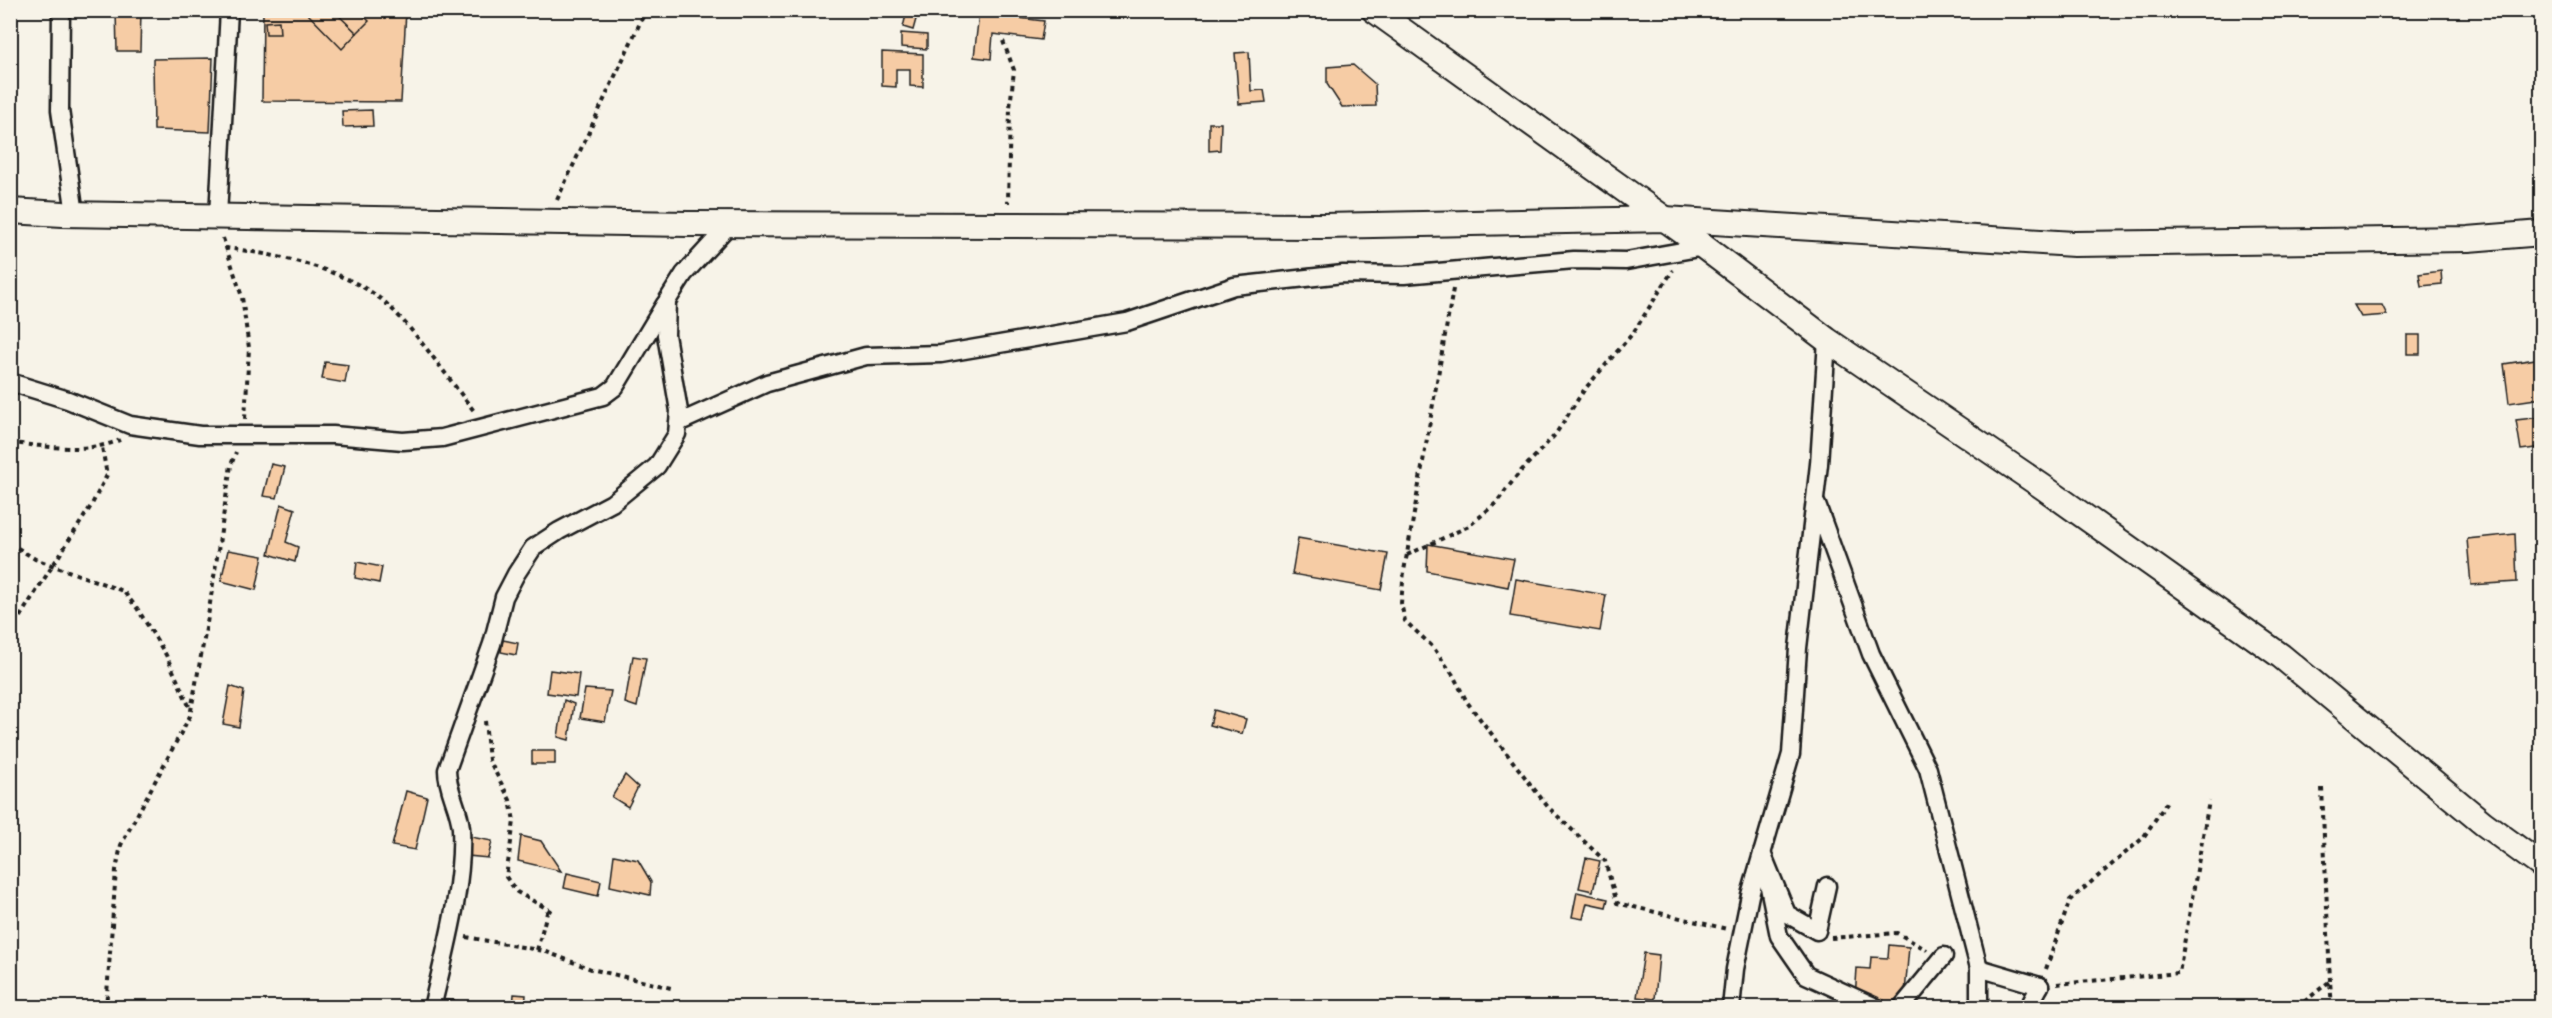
<svg xmlns="http://www.w3.org/2000/svg" width="2552" height="1018" font-family="'Balsamiq Sans',sans-serif">
<style>
.building{fill:#f6cca5;stroke:#1c1c1c;stroke-width:1.5}
.lines{fill:none;stroke-linecap:round;stroke-linejoin:round}
.street-casing{stroke:#1c1c1c;stroke-width:21}
.secondary-casing{stroke:#1c1c1c;stroke-width:28}
.path{stroke:#1c1c1c;stroke-width:4;stroke-dasharray:4.5 4.5;stroke-linecap:butt}
.street{stroke:#f7f3e8;stroke-width:16}
.secondary{stroke:#f7f3e8;stroke-width:24}
</style>
<rect width="100%" height="100%" fill="#f7f3e8"/>
<filter id="ink" filterUnits="userSpaceOnUse"><feTurbulence type="fractalNoise" baseFrequency=".0167" numOctaves="2"/><feDisplacementMap in="SourceGraphic" scale="12" xChannelSelector="R" yChannelSelector="G"/><feConvolveMatrix kernelMatrix="1 2 1 2 8 2 1 2 1" color-interpolation-filters="sRGB"/></filter>
<g filter="url(#ink)">
<g class="building">
<path d="M116,10h25l-1,41h-23z"/>
<path d="M263,10h143l-5,92 -139,-1z"/>
<path d="M304,10h31l22,23 -15,16z"/>
<path d="M333,10h25l11,11 -12,12z"/>
<path d="M907,11l11,1 -5,18 -10,-3z"/>
<path d="M979,13l65,8 -3,19 -48,-6 -2,25 -17,-2z"/>
<path d="M279,21l1,13h-14l-1,-12z"/>
<path d="M901,33l26,2v14l-26,-2z"/>
<path d="M882,52l41,2v33l-13,-1v-17h-14v18l-14,-1z"/>
<path d="M1249,52l2,39 13,-1 2,12 -27,2 -4,-51z"/>
<path d="M213,58l-3,74 -56,-2 -1,-71z"/>
<path d="M1353,65l22,19 1,22 -34,1 -15,-23v-17z"/>
<path d="M372,110l1,16 -30,1 -1,-16z"/>
<path d="M1209,123h12l-1,27 -11,1z"/>
<path d="M2441,271l1,13 -21,2 -2,-12z"/>
<path d="M2354,305h28l5,10 -26,2z"/>
<rect x="2407" y="335" width="13" height="19"/>
<path d="M2542,358v40l-33,5 -5,-39z"/>
<path d="M325,362l23,3 -3,18 -23,-4z"/>
<path d="M2542,417v30l-21,3 -5,-30z"/>
<path d="M271,464l14,3 -8,31 -14,-2z"/>
<path d="M281,504l14,5 -9,33 12,5 -3,15 -26,-8z"/>
<path d="M2515,534l2,48 -46,3 -4,-46z"/>
<path d="M1298,538l90,16 -7,36 -89,-16z"/>
<path d="M1428,544l86,15 -6,28 -81,-16z"/>
<path d="M228,550l35,6 -7,34 -35,-9z"/>
<path d="M357,562l25,5 -3,16 -24,-5z"/>
<path d="M1516,579l90,16 -6,36 -90,-15z"/>
<path d="M503,640l15,3 -2,12 -15,-3z"/>
<path d="M633,656l13,2 -9,49 -12,-4z"/>
<path d="M550,670l29,4 -3,23 -29,-4z"/>
<path d="M230,686l14,5 -5,36 -16,-3z"/>
<path d="M585,689l26,2 -6,31 -25,-4z"/>
<path d="M564,700l10,4 -5,36 -11,-3z"/>
<path d="M1214,710l32,9 -4,15 -32,-9z"/>
<rect x="532" y="751" width="23" height="13"/>
<path d="M625,775l13,12 -10,20 -16,-10z"/>
<path d="M406,791l21,6 -12,53 -23,-4z"/>
<path d="M521,836l20,5 20,30 -43,-10z"/>
<path d="M471,837l21,4 -4,17 -20,-2z"/>
<path d="M614,855l24,5 13,22 -1,13 -40,-9z"/>
<path d="M1586,858l14,3 -7,30 -14,-3z"/>
<path d="M567,873l34,8 -3,15 -34,-8z"/>
<path d="M1577,892l31,7 -2,8 -19,-4 -4,16 -11,-2z"/>
<path d="M1889,945l20,2 -5,57 -49,-5 2,-31 13,1 1,-12 17,1z"/>
<path d="M1644,953l15,2 -4,44 -18,-2z"/>
<path d="M514,994l12,1 -1,13h-12z"/>
<path d="M443,1000l15,1 -1,7h-15z"/>
<path d="M464,1003l14,2v3h-14z"/>
</g>
<g class="lines">
<defs>
<g id="street">
<path d="M61,10l-1,100 15,104"/>
<path d="M218,216l11,-206"/>
<path d="M10,382l58,18 62,25 70,10h133l70,6 39,-3 161,-42 12,-9 50,-83"/>
<path d="M678,423l89,-40 99,-27 75,-2 186,-32 107,-36 109,-12 61,1 170,-15 52,1 78,-14"/>
<path d="M1817,505l54,149 57,115 51,199v40"/>
<path d="M1827,886l-10,45 -30,-17 -25,-61 17,83 27,39 72,33"/>
<path d="M1979,968l61,18"/>
<path d="M432,1008c13,-56 32,-123 29,-180 -2,-21 -14,-38 -14,-58l45,-126 12,-47 12,-23 17,-26 26,-17 53,-28 45,-37 20,-32 2,-23 -13,-76 1,-34 17,-27 46,-50"/>
<path d="M1731,1008l4,-39 15,-74 41,-141 7,-106 21,-184 8,-124"/>
<path d="M1901,1008l43,-52"/>
<path d="M2028,1008l12,-22"/>
</g>
<g id="secondary">
<path d="M1374,10l330,237 123,93 216,147 238,169 202,167 59,43"/>
<path d="M10,211l53,3 625,10 321,1 315,1 341,-7 409,25 394,-5 74,-6"/>
</g>
</defs>
<use href="#street" class="street-casing"/>
<use href="#secondary" class="secondary-casing"/>
<g class="path">
<path d="M1003,41l11,29 -4,38 -2,95"/>
<path d="M557,200l89,-190"/>
<path d="M223,238l19,59 7,51 -4,71"/>
<path d="M225,248c52,6 132,23 169,63 29,30 54,67 80,100"/>
<path d="M1453,289l-49,282 -3,32 4,18 28,26 20,28 14,27 81,105 57,54 12,42 110,26"/>
<path d="M10,443c37,3 76,11 110,-3"/>
<path d="M10,543l25,16 88,32 14,17 29,47 24,53"/>
<path d="M1407,555l62,-29 27,-23 23,-30 36,-38 29,-45 49,-57 40,-63"/>
<path d="M10,632l81,-126 16,-31 -5,-28"/>
<path d="M485,721l4,39 21,40 4,21 -8,56 11,15 38,21"/>
<path d="M2322,788l8,193"/>
<path d="M466,937l78,14 47,18 80,19"/>
<path d="M1831,938l66,-5 30,17"/>
<path d="M537,950l11,-41"/>
<path d="M2046,969l24,-69 73,-62 24,-36"/>
<path d="M2057,984l122,-11 30,-172"/>
<path d="M106,1008l10,-138 5,-25 69,-129 17,-93 24,-158 5,-13"/>
<path d="M2288,1008l11,-2 31,-25 2,27"/>
</g>
<use href="#street" class="street"/>
<use href="#secondary" class="secondary"/>
</g>
</g>
<rect width="2552" height="1018" fill="none" stroke="#f7f3e8" stroke-width="36"/>
<rect x="18" y="18" width="2516" height="982" fill="none" stroke="#1c1c1c" stroke-width="2" filter="url(#ink)"/>
</svg>
